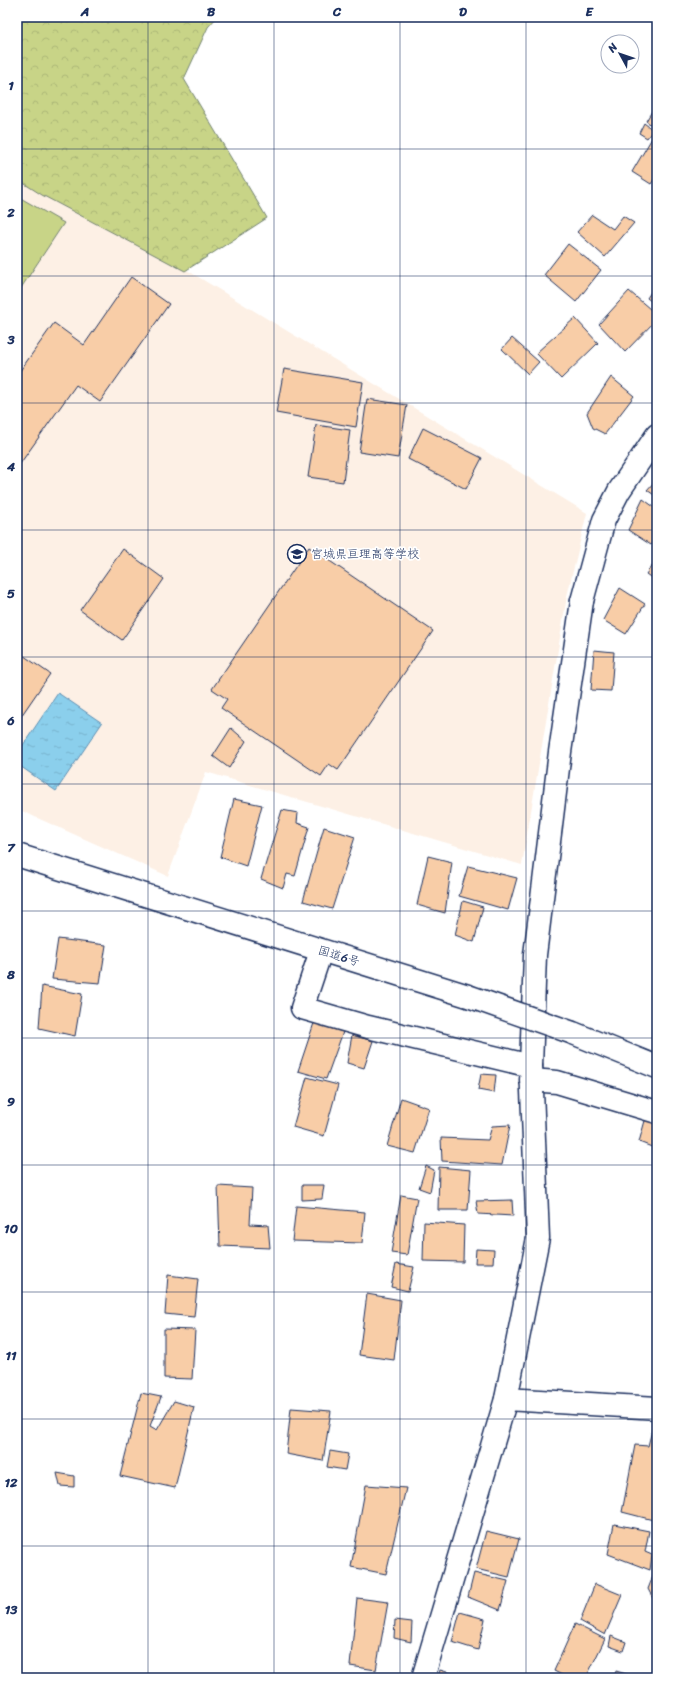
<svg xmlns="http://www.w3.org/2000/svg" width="674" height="1695" font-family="Sriracha,'Klee One',sans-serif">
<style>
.built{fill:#fdf0e5}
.green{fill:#c8d487;stroke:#728272}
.forest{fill:url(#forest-crowns);stroke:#728272}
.water{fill:url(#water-ripples);stroke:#5e8fb3}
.building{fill:#f8cda7;stroke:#1b2f5e}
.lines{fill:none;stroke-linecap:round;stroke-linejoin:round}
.minor-casing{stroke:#1b2f5e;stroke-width:25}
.tertiary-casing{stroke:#1b2f5e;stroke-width:25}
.trunk-casing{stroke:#1b2f5e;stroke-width:25}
.minor{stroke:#fff;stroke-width:22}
.tertiary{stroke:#fff;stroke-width:22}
.trunk{stroke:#fff;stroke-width:22}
.trunk-bridge-casing{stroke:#1b2f5e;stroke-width:25;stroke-linecap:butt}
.trunk-bridge{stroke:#fff;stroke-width:22}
.grid{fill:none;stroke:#1b2f5e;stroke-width:1;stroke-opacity:0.55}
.labels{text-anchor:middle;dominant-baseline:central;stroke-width:3.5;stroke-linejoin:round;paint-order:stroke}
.poi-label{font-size:12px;fill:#1b2f5e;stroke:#fff;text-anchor:start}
.street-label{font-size:12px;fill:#1b2f5e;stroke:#fff}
.neatline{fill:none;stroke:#1b2f5e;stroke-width:1.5}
.grid-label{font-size:13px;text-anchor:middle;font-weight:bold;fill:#1b2f5e}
</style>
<defs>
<pattern id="forest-crowns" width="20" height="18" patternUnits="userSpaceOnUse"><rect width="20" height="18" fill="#c8d487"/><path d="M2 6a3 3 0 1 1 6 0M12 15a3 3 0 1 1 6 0" fill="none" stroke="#abb677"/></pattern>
<pattern id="water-ripples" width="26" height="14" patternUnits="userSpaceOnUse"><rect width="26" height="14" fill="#8bcfec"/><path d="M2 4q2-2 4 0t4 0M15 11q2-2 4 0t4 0" fill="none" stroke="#77b2cd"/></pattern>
</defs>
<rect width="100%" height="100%" fill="#fff"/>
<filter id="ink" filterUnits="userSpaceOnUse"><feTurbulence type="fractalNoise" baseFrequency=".025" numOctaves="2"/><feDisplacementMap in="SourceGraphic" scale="8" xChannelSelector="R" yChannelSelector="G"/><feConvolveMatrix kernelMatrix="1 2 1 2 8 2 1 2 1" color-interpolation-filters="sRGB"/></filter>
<g filter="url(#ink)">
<path class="built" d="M17,167l570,346 -20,83 -45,269 -316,-93 -38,104 -151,-67z"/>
<path class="green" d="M17,196l47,27 -47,71z"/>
<path class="forest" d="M17,17h200l-9,10 -24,52 83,139 -82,53 -143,-76 -25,-16z"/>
<path class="water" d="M58,693l44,30 -46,68 -39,-27v-10z"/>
<g class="building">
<path d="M657,103v26l-11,-8z"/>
<path d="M644,123l9,7 -6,8 -8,-5z"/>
<path d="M652,138l5,3v34l-6,9 -19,-12z"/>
<path d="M592,215l21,14 10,-13 11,7 -29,34 -28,-25z"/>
<path d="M568,244l33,26 -25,32 -32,-27z"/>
<path d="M131,277l38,27 -69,98 -24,-17 -59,83v-93l37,-52 30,22z"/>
<path d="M657,283v23l-10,-8z"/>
<path d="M629,291l28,24v4l-32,33 -26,-28z"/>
<path d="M575,318l23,25 -37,36 -25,-26z"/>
<path d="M512,338l27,24 -11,12 -26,-25z"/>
<path d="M284,369l79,13 -7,45 -80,-14z"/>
<path d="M611,377l23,19 -29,38 -12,-6 -6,-15z"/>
<path d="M367,399l40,6 -9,53 -39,-6z"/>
<path d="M316,425l34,5 -7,52 -35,-5z"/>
<path d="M423,428l59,30 -16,31 -58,-30z"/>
<path d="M655,481l2,2v14l-10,-7z"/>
<path d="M643,499l11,8 3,-3v35l-6,6 -23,-15z"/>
<path d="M309,547l124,84 -95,139 -9,-6 -8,12 -100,-68 6,-9 -15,-10z"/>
<path d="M123,549l41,30 -42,61 -42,-30z"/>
<path d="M657,558v21l-1,2 -10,-7z"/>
<path d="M620,588l25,16 -19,30 -23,-14z"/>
<path d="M594,650l20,2 -3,39 -20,-1z"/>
<path d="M17,651l33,23 -33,48z"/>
<path d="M231,728l15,13 -17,27 -16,-12z"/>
<path d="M234,799l28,6 -16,61 -26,-9z"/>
<path d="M282,810l16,3 -1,10 12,4 -14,49 -8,-2 -4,14 -22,-9z"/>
<path d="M324,827l31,10 -23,72 -29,-8z"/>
<path d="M428,856l24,6 -7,51 -28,-8z"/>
<path d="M468,866l49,12 -9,32 -49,-14z"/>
<path d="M463,901l20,6 -9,35 -19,-7z"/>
<path d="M58,939l48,6 -6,38 -48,-4z"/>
<path d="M42,986l40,8 -7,42 -36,-8z"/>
<path d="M314,1023l29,9 -17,47 -28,-8z"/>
<path d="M352,1035l21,6 -9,27 -17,-5z"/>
<path d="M481,1074l15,1 -2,18 -16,-3z"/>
<path d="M307,1077l31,8 -14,51 -31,-9z"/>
<path d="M401,1098l28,10 -14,45 -28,-7z"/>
<path d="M646,1117l11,3v29l-18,-7z"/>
<path d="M510,1125l-8,40 -60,-4 -1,-23 47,2 4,-14z"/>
<path d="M426,1166l8,4 -4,22 -11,-4z"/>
<path d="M439,1167l32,3 -3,40h-30z"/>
<path d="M302,1185h22l-2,14 -20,1z"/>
<path d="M218,1186l34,2 -2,36 18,1 2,23 -50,-2z"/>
<path d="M401,1195l16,3 -10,57 -16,-2z"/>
<path d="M512,1200l1,16 -35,-2 -2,-13z"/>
<path d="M296,1206l69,6 -3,31 -70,-2z"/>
<path d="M424,1222l40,3 -1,37 -40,-1z"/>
<path d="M476,1249l18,1 -1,13h-18z"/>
<path d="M396,1264l18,3 -6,24 -17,-4z"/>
<path d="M168,1275l30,4 -4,38 -29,-3z"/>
<path d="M367,1294l34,6 -7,60 -35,-5z"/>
<path d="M164,1329l31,1 -3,49 -28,-1z"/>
<path d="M141,1393l20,4 -11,29 7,4 17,-29 20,6 -19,81 -55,-12z"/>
<path d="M291,1408l40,3 -8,50 -37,-7z"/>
<path d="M654,1422h3v99l-35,-9 13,-67 13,1z"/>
<path d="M330,1451l18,3 -3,16 -18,-3z"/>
<path d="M57,1473l17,3v11l-14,-1z"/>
<path d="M366,1485l40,3 -20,86 -35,-7z"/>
<path d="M614,1524l35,7 -4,21 7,3 -2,15 -42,-16z"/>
<path d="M486,1531l33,8 -10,38 -33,-8z"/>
<path d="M657,1566v40l-9,-17z"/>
<path d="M474,1573l34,8 -8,29 -32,-13z"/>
<path d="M595,1584l27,11 -17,40 -25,-14z"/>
<path d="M357,1598l31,4 -12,68 -26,-4z"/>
<path d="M460,1612l25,7 -7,31 -26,-8z"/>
<path d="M395,1620l17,2 -1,20 -17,-4z"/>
<path d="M575,1624l30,15 -19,39h-18l-14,-7z"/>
<path d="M611,1636l15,6 -3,9 -14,-5z"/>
<path d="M440,1670l24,7v1h-26z"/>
<path d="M616,1671l24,7h-26z"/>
</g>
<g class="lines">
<defs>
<g id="minor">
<path d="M582,601l22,-81 15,-29 38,-56"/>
<path d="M321,951l-19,57 66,19 163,39"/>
<path d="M531,1080l26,2 100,30"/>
<path d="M506,1399l151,9"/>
</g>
<path id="tertiary" d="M423,1678l83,-279 32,-161 -7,-172 4,-111 25,-203 22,-151"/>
<g id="trunk">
<path d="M17,855l451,141"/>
<path d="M573,1033l84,34"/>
</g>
</defs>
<use href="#minor" class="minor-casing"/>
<use href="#tertiary" class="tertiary-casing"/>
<use href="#trunk" class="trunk-casing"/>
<use href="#minor" class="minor"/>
<use href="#tertiary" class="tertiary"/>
<use href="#trunk" class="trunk"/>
<defs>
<path id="trunk-bridge" d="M468,996l105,37"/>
</defs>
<use href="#trunk-bridge" class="trunk-bridge-casing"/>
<use href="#trunk-bridge" class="trunk-bridge"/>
</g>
</g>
<path class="grid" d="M148,17v1661M274,17v1661M400,17v1661M526,17v1661M17,149h640M17,276h640M17,403h640M17,530h640M17,657h640M17,784h640M17,911h640M17,1038h640M17,1165h640M17,1292h640M17,1419h640M17,1546h640"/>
<defs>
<symbol id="school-ring" viewBox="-11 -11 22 22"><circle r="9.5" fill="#fff" stroke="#1b2f5e" stroke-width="1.5"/><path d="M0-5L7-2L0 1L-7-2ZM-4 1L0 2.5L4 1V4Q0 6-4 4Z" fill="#1b2f5e"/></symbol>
</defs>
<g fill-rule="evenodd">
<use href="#school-ring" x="286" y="543" width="22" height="22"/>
</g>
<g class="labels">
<g class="poi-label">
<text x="311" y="554">宮城県亘理高等学校</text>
</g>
<g class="street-label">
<text transform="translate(339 956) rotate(17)">国道6号</text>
</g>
</g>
<rect width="674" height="1695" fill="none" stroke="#fff" stroke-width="44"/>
<g transform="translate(620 54) rotate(310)"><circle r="19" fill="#ffffff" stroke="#a4acbf"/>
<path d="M0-3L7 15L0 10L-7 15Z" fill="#1b2f5e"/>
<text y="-6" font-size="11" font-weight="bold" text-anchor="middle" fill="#1b2f5e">N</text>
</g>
<rect x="22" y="22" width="630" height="1651" class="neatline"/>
<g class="grid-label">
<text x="85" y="16">A</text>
<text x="211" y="16">B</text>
<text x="337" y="16">C</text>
<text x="463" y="16">D</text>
<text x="589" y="16">E</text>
<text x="11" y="90">1</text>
<text x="11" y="217">2</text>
<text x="11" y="344">3</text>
<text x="11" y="471">4</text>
<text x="11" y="598">5</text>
<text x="11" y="725">6</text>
<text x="11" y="852">7</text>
<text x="11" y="979">8</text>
<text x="11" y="1106">9</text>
<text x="11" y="1233">10</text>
<text x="11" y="1360">11</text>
<text x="11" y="1487">12</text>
<text x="11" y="1614">13</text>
</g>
</svg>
